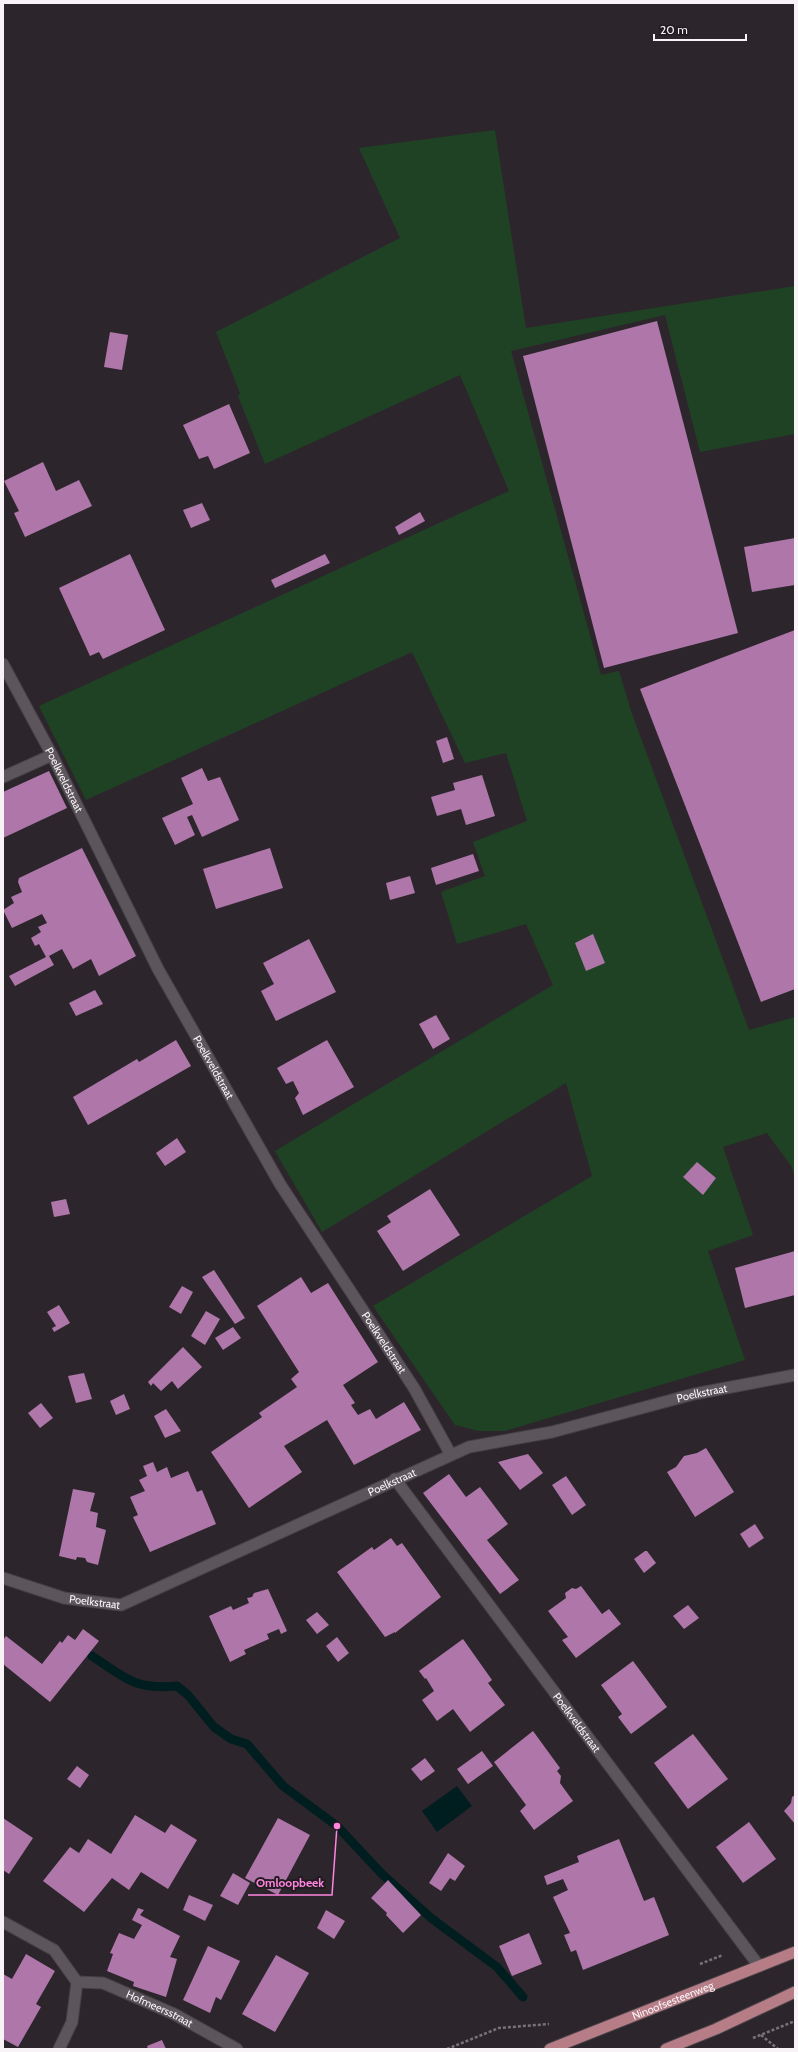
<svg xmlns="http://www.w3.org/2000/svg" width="798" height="2052" font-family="Cabin,sans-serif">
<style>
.green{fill:#204224}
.water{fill:#001e20}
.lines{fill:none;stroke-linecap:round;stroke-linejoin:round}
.stream{stroke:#001e20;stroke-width:9}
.building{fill:#af76aa}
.minor-casing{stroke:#464146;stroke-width:13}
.primary-casing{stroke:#464146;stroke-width:13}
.path{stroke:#787278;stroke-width:2.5;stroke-dasharray:3 2;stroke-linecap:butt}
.minor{stroke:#5c555b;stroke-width:11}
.primary{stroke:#b77d86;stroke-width:11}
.labels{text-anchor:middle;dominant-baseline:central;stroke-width:4;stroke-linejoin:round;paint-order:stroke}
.street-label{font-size:11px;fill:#f8f3f7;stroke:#221c22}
.leader{fill:none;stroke:#ff85df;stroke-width:1.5}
.callout-dot{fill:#ff85df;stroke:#221c22;stroke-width:1.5}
.callout-label{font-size:12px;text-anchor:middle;font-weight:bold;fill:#ff85df;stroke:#221c22;stroke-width:4;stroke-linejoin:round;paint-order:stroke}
</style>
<rect width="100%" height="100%" fill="#2c262c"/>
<path class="green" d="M495,130l31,198 269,-42v148l-95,18 -35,-137 -154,36 90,324 18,-4 13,43 117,316 46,-13v163l-3,-13 -25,-34 -44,14 30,88 -45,16 37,109 -240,71h-26l-24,-6 -82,-119 219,-130 -26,-93 -244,149 -47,-81 278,-166 -27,-61 -69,20 -16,-52 44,-16 -12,-34 54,-21 -21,-68 -41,10 -53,-111 -326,148 -47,-94 470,-215 -49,-116 -195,89 -27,-68 2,-3 -24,-61 184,-94 -41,-90z"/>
<path class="water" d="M457,1786l15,20 -35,26 -15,-21z"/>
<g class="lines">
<path class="stream" d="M92,1656c33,22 43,34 85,30l11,9 26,32 17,12 16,5 36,42 54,40 45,48 49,44 66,49 26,30"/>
</g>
<g class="building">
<path d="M657,321l81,312 -134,35 -81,-312z"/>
<path d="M110,332l18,3 -6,35 -18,-3z"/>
<path d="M229,404l21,49 -36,16 -6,-13 -9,3 -16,-34z"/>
<path d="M43,462l13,29 23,-11 13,26 -67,31 -11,-24 5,-2 -15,-30z"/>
<path d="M202,503l8,17 -19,8 -8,-18z"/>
<path d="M420,512l5,9 -26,14 -4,-8z"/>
<path d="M795,538v47l-43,7 -8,-45z"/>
<path d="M130,554l35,76 -62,29 -4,-7 -9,4 -31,-68z"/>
<path d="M325,554l5,9 -55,25 -4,-8z"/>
<path d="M795,630v359l-34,13 -121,-313z"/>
<path d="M447,737l7,22 -11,4 -7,-22z"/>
<path d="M202,768l6,13 12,-4 19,43 -37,17 -10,-22 -5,2 8,18 -20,10 -13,-27 31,-14 -12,-26z"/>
<path d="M49,771l18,37 -64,30v-46z"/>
<path d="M482,775l13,41 -29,9 -5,-16 -24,7 -6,-19 24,-7 -2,-7z"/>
<path d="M82,848l54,108 -37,20 -8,-17 -18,10 -11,-20 -13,7 5,9 -39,21 -6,-10 37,-19 -7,-13 -4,2 -4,-8 10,-6 -3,-5 9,-4 -5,-9 -30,14 -9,-18 11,-7 -3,-6 11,-5 -4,-10 1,-4z"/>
<path d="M270,848l13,40 -67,21 -13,-40z"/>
<path d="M473,854l6,17 -43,14 -5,-17z"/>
<path d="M410,876l5,17 -25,7 -4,-17z"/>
<path d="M593,934l12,29 -19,8 -11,-28z"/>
<path d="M309,939l27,53 -60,29 -15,-30 13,-7 -11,-21z"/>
<path d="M95,990l8,14 -27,12 -7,-13z"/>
<path d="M436,1015l14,24 -17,10 -14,-25z"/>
<path d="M176,1040l15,26 -103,59 -15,-28 64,-38 2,3z"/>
<path d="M327,1040l27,47 -51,28 -8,-17 4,-5 -6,-12 -7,3 -9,-16z"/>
<path d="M177,1138l9,14 -21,14 -9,-13z"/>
<path d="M697,1162l19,16 -13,17 -20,-18z"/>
<path d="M430,1189l30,46 -57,36 -26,-40 14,-9 -4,-6z"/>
<path d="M66,1199l4,15 -16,3 -3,-15z"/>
<path d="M795,1251v44l-50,13 -10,-40z"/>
<path d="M214,1270l31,48 -10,6 -33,-47z"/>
<path d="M301,1277l10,16 17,-10 50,79 -35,23 12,18 -4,2 7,10 12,-6 6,10 28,-17 17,28 -67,35 -27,-45 -43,26 18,26 -53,36 -38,-56 51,-35 -3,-4 38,-26 -6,-8 8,-7 -42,-66z"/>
<path d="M182,1286l11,6 -12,22 -12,-7z"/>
<path d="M59,1305l11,18 -16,9 -2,-4 4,-2 -9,-14z"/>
<path d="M206,1311l14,8 -15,26 -14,-9z"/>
<path d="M233,1327l8,11 -18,12 -8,-12z"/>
<path d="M183,1347l19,20 -24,22 -6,-8 -11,10 -8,-8 -2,3 -3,-4z"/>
<path d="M84,1373l8,26 -16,4 -8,-27z"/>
<path d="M124,1394l6,15 -14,6 -6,-14z"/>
<path d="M41,1403l12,15 -13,10 -12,-15z"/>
<path d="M166,1409l15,22 -16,7 -11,-22z"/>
<path d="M706,1448l28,44 -39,25 -28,-45 9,-5 8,-11 13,-3z"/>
<path d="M528,1454l15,19 -23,17 -22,-28z"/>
<path d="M153,1462l4,10 10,-5 4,11 17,-7 9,21 5,-2 14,34 -66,28 -17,-35 5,-2 -8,-18 15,-6 -6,-11 8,-4 -4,-10z"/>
<path d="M449,1474l17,23 14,-10 28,37 -21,16 32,40 -19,14 -77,-101z"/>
<path d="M566,1476l20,29 -14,10 -20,-30z"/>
<path d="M73,1489l22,4 -5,18 8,2 -2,14 10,3 -8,35 -11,-3 -2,-4 -8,-1 -1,3 -17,-4z"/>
<path d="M755,1524l9,14 -15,10 -9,-14z"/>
<path d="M391,1538l6,8 5,-3 39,54 -46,36v-1l-10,5 -48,-65 35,-25 2,3z"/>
<path d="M645,1551h2l9,12 -12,10 -10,-14z"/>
<path d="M581,1586l21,28 7,-5 12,15 -45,34 -14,-18 6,-3 -20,-26 18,-13 -1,-5 7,-5 4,1z"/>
<path d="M268,1589l19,42 -6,3 -2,-5 -12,5 2,5 -25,11 2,4 -16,8 -21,-46 22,-10 2,4 16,-7 -2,-5 5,-1 2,-4z"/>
<path d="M688,1605l11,13 -15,11 -11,-13z"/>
<path d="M317,1612l12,13 -12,9 -11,-14z"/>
<path d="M83,1629l16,12 -49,61 -47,-38v-24l3,-4 36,28 18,-23 2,2 6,-8 7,5z"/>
<path d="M337,1637l12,16 -11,9 -12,-16z"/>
<path d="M463,1639l29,41 -4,3 17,22 -35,27 -17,-23 -16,12 -15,-21 12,-9 -8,-13 -1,1 -6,-8z"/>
<path d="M633,1661l34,46 -36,27 -13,-17 4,-3 -21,-29z"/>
<path d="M533,1731l27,37 -3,3 4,5 -1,7 13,18 -39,29 -14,-19 6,-6 -32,-43z"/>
<path d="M693,1734l35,45 -40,30 -34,-46z"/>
<path d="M482,1751l11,15 -25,18 -11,-15z"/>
<path d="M425,1758l10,13 -14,10 -10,-12z"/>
<path d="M77,1766l12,9 -9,13 -13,-9z"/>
<path d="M795,1795v29l-11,-13 7,-8 1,-6z"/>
<path d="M135,1815l30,18 6,-9 26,16 -29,49 -27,-17 -12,18 -17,-12 -28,34 -41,-31 27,-34 9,6 9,-14 23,15z"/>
<path d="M3,1818l30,20 -24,36 -6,-4z"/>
<path d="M278,1818l32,17 -32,60 -33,-17z"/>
<path d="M749,1822l27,37 -33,24 -27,-36z"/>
<path d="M619,1839l25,62 10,-4 15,38 -86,35 -7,-20 -5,2 -7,-17 6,-2 -17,-36 15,-7 -5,-11 -16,6 -3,-9 35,-14 -2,-6z"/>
<path d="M448,1853l17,13 -10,15 -5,-3 -9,13 -12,-8z"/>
<path d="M233,1873l17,10 -12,22 -18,-9z"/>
<path d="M388,1880l33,35 -18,18 -17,-18 1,-2 -16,-15z"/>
<path d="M189,1895l24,10 -8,16 -22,-11z"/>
<path d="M138,1908l6,2 -4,5 40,21 -10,21 7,2 -11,38 -33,-11 1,-4 -27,-11 6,-17 -3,-1 9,-20 15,6 8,-14 -10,-5z"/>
<path d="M326,1910l19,11 -11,18 -17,-11z"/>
<path d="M529,1933l13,31 -30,12 -13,-30z"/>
<path d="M208,1946l32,15 -19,39 -5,-3 -6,16 -27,-13z"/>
<path d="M26,1954l29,17 -19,33 5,3 -23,40 -15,-8v-65l9,5z"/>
<path d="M276,1955l33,18 -34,59 -33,-18z"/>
<path d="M162,2040l4,9h-18l-1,-3z"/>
</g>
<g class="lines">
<defs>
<g id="minor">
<path id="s1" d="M3,664l49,91 106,214 122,215 134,204 37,67"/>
<path d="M3,777l49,-22"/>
<path id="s2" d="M395,1479l364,487"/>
<path id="s3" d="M3,1578l61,20 57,7 348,-158 83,-15 142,-38 101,-19"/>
<path d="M3,1922l51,28 23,32 -5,40 -13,27"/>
<path id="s4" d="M77,1982l26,1 71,31 63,35"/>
</g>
<g id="primary">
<path id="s5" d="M550,2049l245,-97"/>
<path d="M666,2049l50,-20 79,-37"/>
</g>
</defs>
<use href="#minor" class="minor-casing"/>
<use href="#primary" class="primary-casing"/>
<g class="path">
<path d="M700,1964l23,-9"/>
<path d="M761,2035l17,14"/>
<path d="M753,2038l42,-17"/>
<path d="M447,2049l52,-21 50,-4"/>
</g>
<use href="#minor" class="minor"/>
<use href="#primary" class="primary"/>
</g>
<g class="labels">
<g class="street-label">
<text stroke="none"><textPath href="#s1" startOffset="131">Poelkveldstraat</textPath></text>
<text stroke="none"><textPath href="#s1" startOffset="455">Poelkveldstraat</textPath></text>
<text stroke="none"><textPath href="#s1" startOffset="779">Poelkveldstraat</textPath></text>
<text stroke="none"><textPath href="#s3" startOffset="743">Poelkstraat</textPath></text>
<text stroke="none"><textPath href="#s3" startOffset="419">Poelkstraat</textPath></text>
<text stroke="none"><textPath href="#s3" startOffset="95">Poelkstraat</textPath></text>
<text stroke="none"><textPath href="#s2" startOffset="304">Poelkveldstraat</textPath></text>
<text stroke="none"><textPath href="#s5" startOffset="132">Ninoofsesteenweg</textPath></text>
<text stroke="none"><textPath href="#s4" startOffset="88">Hofmeersstraat</textPath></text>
</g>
</g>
<path class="leader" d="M337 1826L332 1895H248"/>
<circle class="callout-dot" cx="337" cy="1826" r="4"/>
<g class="callout-label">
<text x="290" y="1887">Omloopbeek</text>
</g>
<rect width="798" height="2052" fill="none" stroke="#f8f3f7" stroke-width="8"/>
<path d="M654 34v6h92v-6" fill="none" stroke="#f8f3f7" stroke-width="2"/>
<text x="660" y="34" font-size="12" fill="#f8f3f7" stroke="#221c22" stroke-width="3" paint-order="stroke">20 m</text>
</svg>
